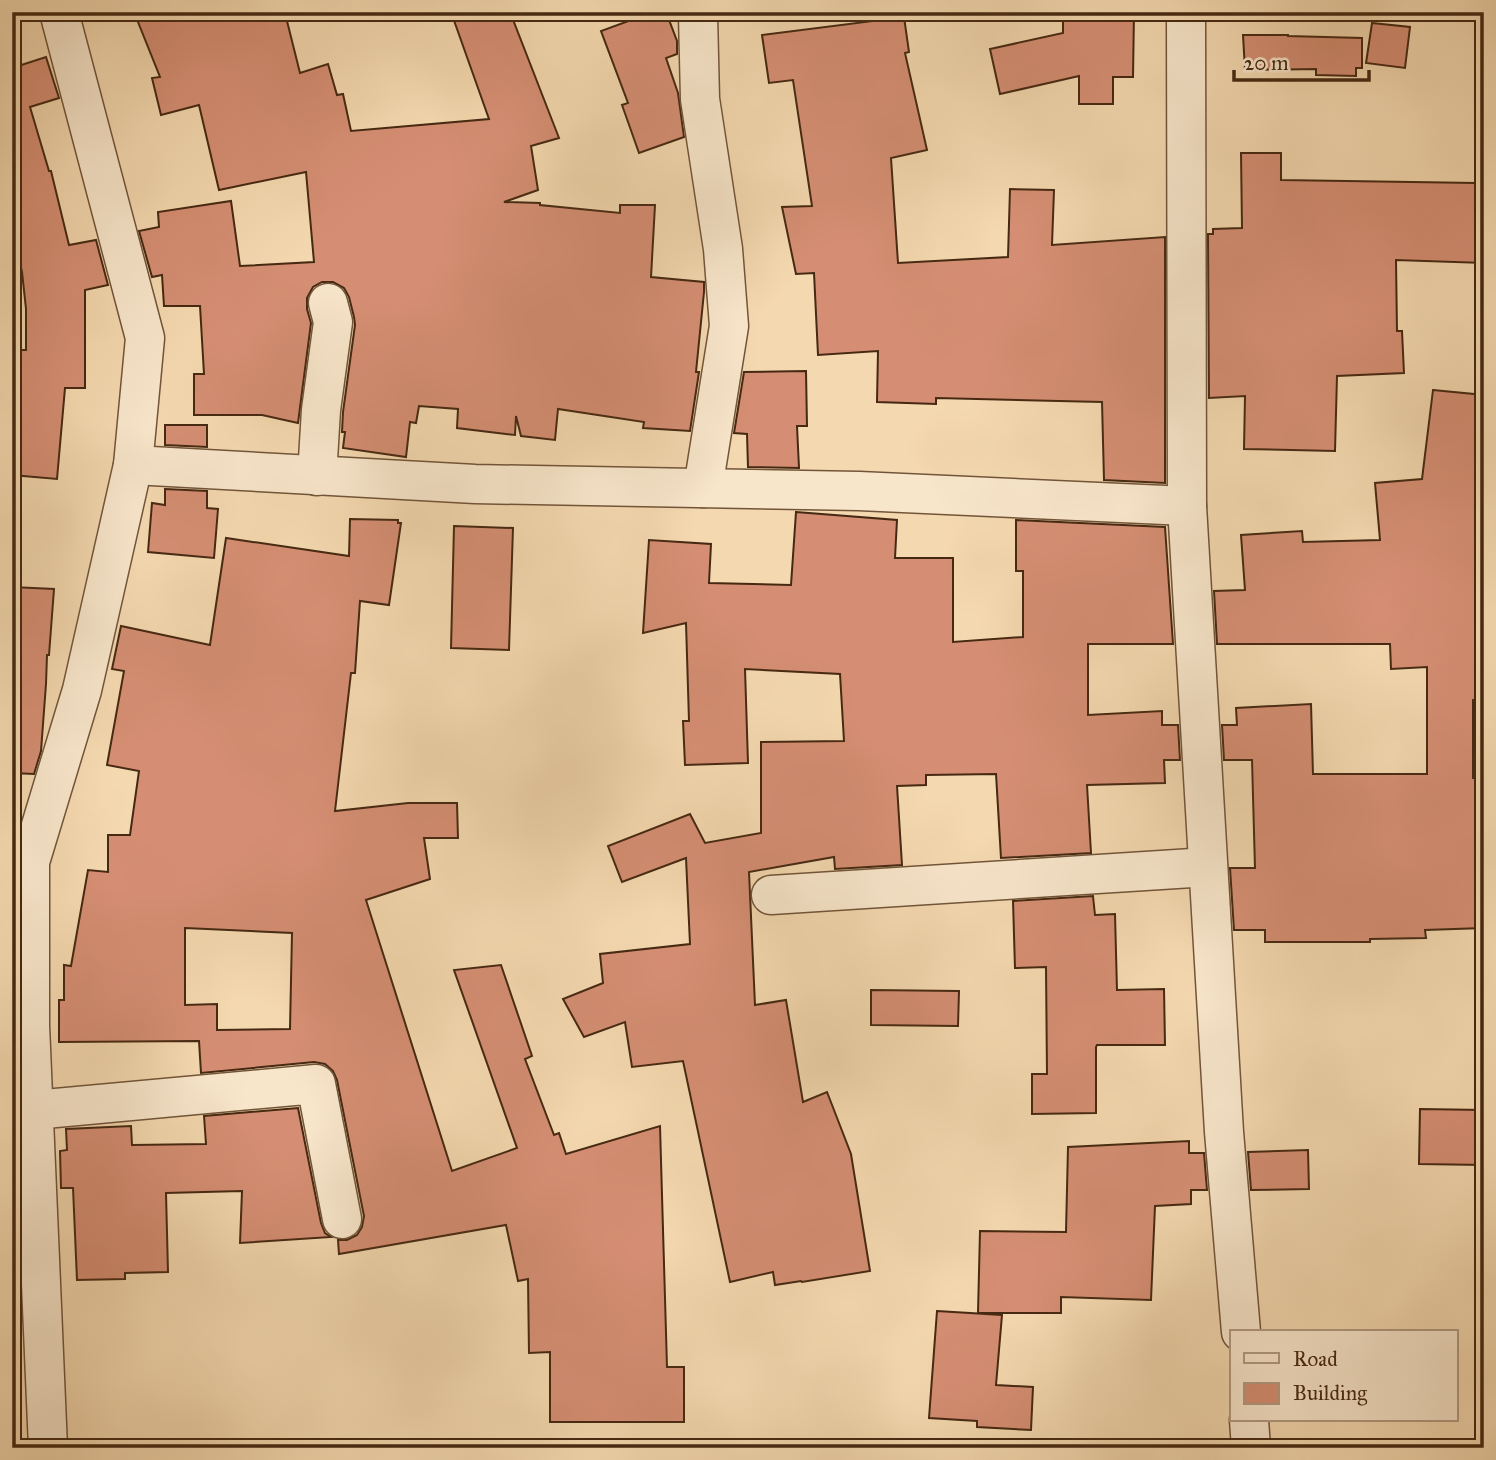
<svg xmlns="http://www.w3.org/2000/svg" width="1496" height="1460" font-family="'IM FELL Great Primer',serif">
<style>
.building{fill:#d58e73;stroke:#462912;stroke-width:2;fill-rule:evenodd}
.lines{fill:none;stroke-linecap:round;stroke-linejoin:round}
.minor-casing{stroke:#725539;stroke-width:41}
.minor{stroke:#f8e6cb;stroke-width:38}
</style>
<rect width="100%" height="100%" fill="#f4d8af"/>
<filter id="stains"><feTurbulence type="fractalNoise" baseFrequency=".00286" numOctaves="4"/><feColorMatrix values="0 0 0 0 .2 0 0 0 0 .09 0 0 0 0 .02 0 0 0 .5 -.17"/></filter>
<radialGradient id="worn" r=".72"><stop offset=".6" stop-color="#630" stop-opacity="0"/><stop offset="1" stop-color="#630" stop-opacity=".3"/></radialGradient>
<g class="building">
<path d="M134,12l151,1 15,60 28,-9 9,31 6,-1 8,37 138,-12 -38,-107h59l49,126 -28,8 7,44 -34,12 36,1v2l80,8v-8h35l-4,72 53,5v10l-8,80h3l-9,59 -47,-3 1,-6 -86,-13 -3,31 -34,-4 -5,-20 -1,19 -58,-7 1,-19 -39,-3 -3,17 -6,-1 -4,35 -63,-9 2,-16h-3l1,-20 12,-87 -1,-8 -5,-20 -5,-9 -11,-6h-11l-9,5 -6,11v11l4,14 -13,100 -36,-8h-68v-41h10l-4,-68h-36l-2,-31 -10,2 -13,-46 20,-4 -1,-15 73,-11 9,65 74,-4 -8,-90 -87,18 -20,-85 -38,10 -9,-37 8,-1z"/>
<path d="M653,12h13l11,29v13l-11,4 12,35 6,44 -45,16 -17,-48 6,-2 -27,-72z"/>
<path d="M1063,12h71l-1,65h-20v27h-34v-28l-79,18 -10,-45 73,-16z"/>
<path d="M904,17l5,35 -4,1 22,97 -36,8 7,105 110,-6 2,-68 44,1 -2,55 113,-8v246l-61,-3 -2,-78 -166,-4v6l-59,-2 1,-51 -60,4 -4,-82 -18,1 -14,-67 30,-1 -19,-126 -24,3 -7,-48z"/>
<path d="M1372,23l38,4 -5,41 -39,-5z"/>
<path d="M1243,35h45v1l74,2v30h-6v8l-40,-1v-6l-71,1z"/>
<path d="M46,57l13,41 -29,9 19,64h2l18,74 27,-5 12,45 -23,5v98h-20l-8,91 -45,-4v-125h14v-41l-4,-37 -10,-45v-159z"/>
<path d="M1241,153h40v27l195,3v43h8v37l-88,-3 1,71h5l2,42 -67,3 -2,75 -91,-2 1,-53 -36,2 -1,-164h5v-5l29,-1z"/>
<path d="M806,371l1,55h-10l2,42 -51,-1 -1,-33 -13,-1 10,-61z"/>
<path d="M1433,390l51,5v303l-11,2v78h6l-4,110 9,-1v41l-59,2 1,8 -56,1v3h-105v-12h-31l-4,-62h25l-3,-108h-28l-2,-35h15l-1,-17 75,-4 2,70h114v-107l-36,2 -1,-25h-173l-3,-53 31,-1 -4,-55 61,-4 1,11 77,-2 -5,-57 47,-4z"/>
<path d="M165,425h42v22l-42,-2z"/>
<path d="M165,489l42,2v17l11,1 -4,49 -66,-6 4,-49 13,2z"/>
<path d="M796,512l101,8 -2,38h58v84l70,-5v-66h-7v-51l149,7 8,117h-85v71l74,-4v14h16l2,35h-16l1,23 -78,2 4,68 -90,5 -5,-84 -70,1v10l-29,1 5,79 -67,4 -1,-12 -85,15 6,133 31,-5 17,102 24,-10 24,62 19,117 -68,11 -1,-1 -26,4 -2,-13 -43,10 -47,-221 -51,6 -7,-45 -41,15 -21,-38 40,-16 -3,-29 90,-10 -4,-86 -64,24 -14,-36 82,-32 15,29 56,-10v-91l83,-1 -4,-67 -95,-5 3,94 -63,2 -2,-44h6l-3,-98 -43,10 6,-93 62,4 -2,39 82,2z"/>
<path d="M350,519l48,1v3h3l-12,82 -29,-4 -5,72h-4l-16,138 73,-8h49l1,35h-34l6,41 -64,21 86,271 65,-23 -63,-178 47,-5 31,91 -7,3 29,76 5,-2 7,21 94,-28 7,241h17v55h-134v-70l-21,1 -1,-74 -10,2 -12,-56 -167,29 -1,-14h9l10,-5 5,-8 2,-11 -27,-136 -4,-9 -8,-7 -11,-2 -113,11 -2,-32 -140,1v-42h5v-35l7,1 17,-96 20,2v-37h22l9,-64 -32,-6 17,-94 -12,-2 9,-43 89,19 16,-107 123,18zM185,928l107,5 -2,96 -73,1v-26l-32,1z"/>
<path d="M454,526l59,2 -4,122 -58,-2z"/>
<path d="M12,587l42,2 -5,66h-2l-1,29 -5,67 -7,23 -22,-1z"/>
<path d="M1093,896l2,19 20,-1 2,76 47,-1 1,56h-68l-1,2v66l-64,1v-40h15l-1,-107 -31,1 -2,-67z"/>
<path d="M871,990l88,1 -1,35 -87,-1z"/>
<path d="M298,1108l23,115 4,10 6,4 -91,6 2,-52 -76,2 2,79 -43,1v6l-48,1 -4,-92h-12l-1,-37 7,-1 -1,-21 65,-3 1,19 74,-1 -2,-28z"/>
<path d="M1420,1109l64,1v55l-65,-1z"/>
<path d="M1189,1141v12h15l3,37h-16v14l-36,2 -4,94 -90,-3v16h-83l2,-82 86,1 2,-85z"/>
<path d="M1308,1150l1,39 -58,1 -3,-38z"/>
<path d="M937,1311l65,4 -6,70 37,2 -2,43 -54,-3v-6l-48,-3z"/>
</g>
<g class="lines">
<defs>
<g id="minor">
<path d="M697,12l1,3 2,84 23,150 6,77 -26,162"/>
<path d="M1186,12l1,494 37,626 17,200"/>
<path d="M133,465l342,19 384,7 328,15"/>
<path d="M317,476l4,-66 12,-88 -5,-19"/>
<path d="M771,895l437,-28"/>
<path d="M34,1110l282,-26 26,135"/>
<path d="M1249,1420l2,28"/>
<path d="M48,1448l-18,-423v-163l52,-172 51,-225 12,-127 -86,-326"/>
</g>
</defs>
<use href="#minor" class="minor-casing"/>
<use href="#minor" class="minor"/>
</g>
<rect width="1496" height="1460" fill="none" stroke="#f4d8af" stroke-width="42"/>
<rect x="14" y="14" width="1468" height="1432" fill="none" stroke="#462912" stroke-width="3.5"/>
<rect x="21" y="21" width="1454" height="1418" fill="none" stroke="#462912" stroke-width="2"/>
<rect x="1230" y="1330" width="228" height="91" fill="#f8e6cb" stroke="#b19a81" stroke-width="2"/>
<rect x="1244" y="1353" width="35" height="10" fill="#f8e6cb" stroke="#b19a81" stroke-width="2"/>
<text x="1293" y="1366" font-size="21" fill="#462912">Road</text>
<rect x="1244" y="1383" width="35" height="21" fill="#d58e73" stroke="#b19a81" stroke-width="2"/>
<text x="1293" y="1400" font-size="21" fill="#462912">Building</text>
<path d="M1234 70v10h135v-10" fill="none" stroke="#462912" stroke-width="3.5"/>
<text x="1244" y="70" font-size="21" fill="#462912" stroke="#f8e6cb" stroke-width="5" paint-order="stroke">20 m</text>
<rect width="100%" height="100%" filter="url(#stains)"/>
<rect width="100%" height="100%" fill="url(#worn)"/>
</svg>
